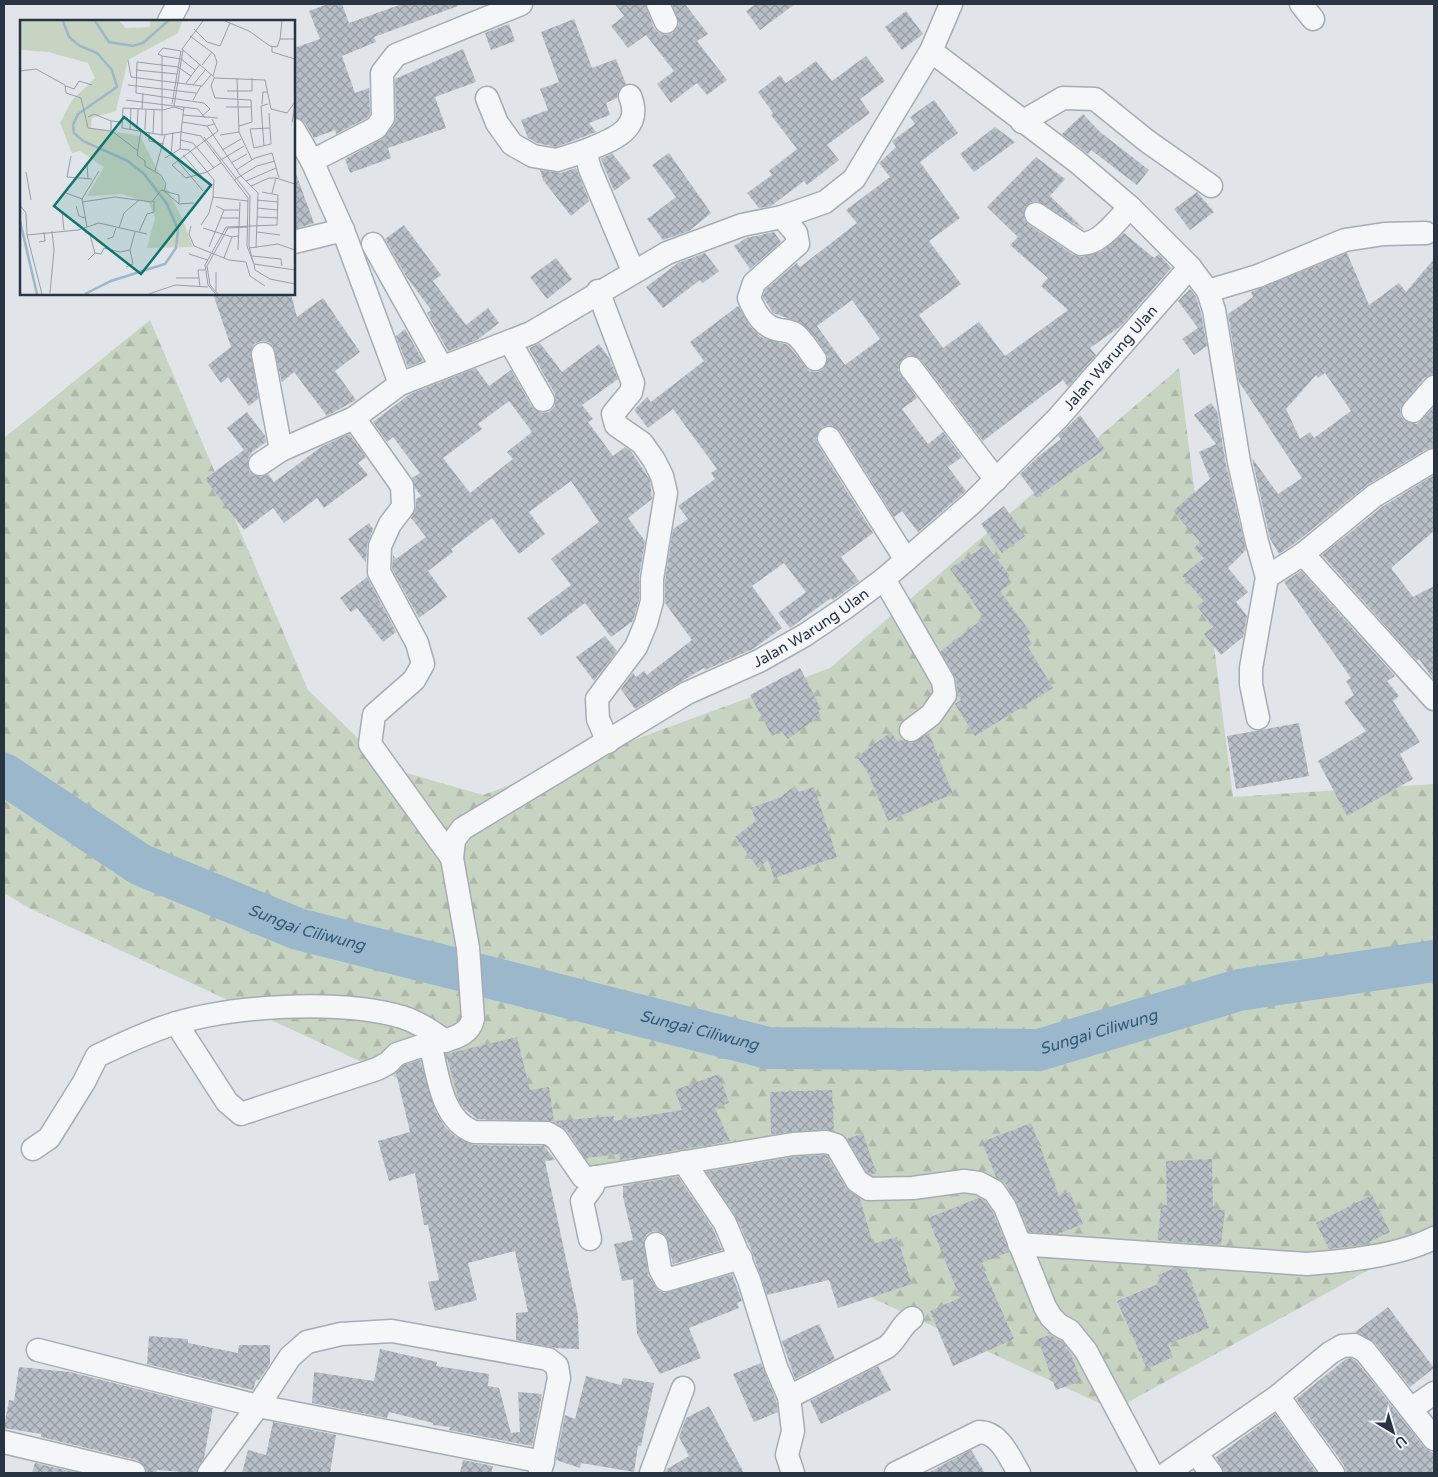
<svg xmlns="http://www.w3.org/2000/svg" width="1438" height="1477" font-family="'Varela Round',sans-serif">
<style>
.forest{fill:url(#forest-firs)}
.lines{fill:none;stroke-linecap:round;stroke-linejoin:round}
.river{stroke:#9bb7cb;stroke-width:42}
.building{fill:url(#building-cross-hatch);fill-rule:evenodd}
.minor-casing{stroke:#a6acb4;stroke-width:25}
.minor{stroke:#f4f6f8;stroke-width:22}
.labels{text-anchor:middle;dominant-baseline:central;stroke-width:4.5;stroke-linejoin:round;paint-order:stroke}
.street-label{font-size:15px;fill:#293442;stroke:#f0f4f7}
.water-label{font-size:16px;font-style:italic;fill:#315877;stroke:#f0f4f7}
.inset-river{fill:none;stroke:#9bb7cb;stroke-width:2.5}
.inset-road{fill:none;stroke:#979ea7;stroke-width:1}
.view{fill:#0f766e;fill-opacity:0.15;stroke:#0f766e;stroke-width:2.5}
.inset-edge{fill:none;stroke:#293442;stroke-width:2.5}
</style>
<defs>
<pattern id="forest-firs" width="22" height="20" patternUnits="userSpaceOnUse" patternTransform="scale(1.25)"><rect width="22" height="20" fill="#c8d4c2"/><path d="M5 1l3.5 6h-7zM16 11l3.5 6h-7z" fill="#acb7a8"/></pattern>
<pattern id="building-cross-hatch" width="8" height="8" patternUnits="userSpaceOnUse" patternTransform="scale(1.25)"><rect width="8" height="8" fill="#b8bfc7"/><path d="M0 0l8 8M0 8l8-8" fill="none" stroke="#969ca3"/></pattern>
</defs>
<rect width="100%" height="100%" fill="#e1e5ea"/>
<path class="forest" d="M150,320l158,370 81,78 94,27 347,-127 349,-300 54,429 201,-13v450l-320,176 -1085,-502 -25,-15v-455z"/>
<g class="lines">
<path class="river" id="s1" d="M4,774l137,91 157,64 470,119 271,2 200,-60 195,-29"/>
</g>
<g class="building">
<path d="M328,4h14l7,19 53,-19h56v2l-84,31 2,5 -34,14 13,37 14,-5 1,26 -3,4 -31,16 -1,-4 -21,8 -9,-15 -11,-6v-69l26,-9 -11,-28z"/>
<path d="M615,4h30l9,24 5,5 6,2 7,-1 7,-10 -7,-20h13l23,30 -11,7 30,39 -20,15 -10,-12 -26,20 -14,-19 17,-13 -28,-36 -18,13 -17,-22 13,-10z"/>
<path d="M756,4h39l-35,26 -14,-19z"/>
<path d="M906,11l17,23 -21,16 -17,-23z"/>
<path d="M574,19l18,49 24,-9 10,25 -8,8 -1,6 -11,5 4,12 -21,8 7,9 -40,15 -19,-4 -9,-5 -7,-18 27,-10 -8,-21 19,-7 -18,-50z"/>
<path d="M509,24l6,17 -24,9 -6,-17z"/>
<path d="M463,49l13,33 -41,15 11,31 -58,20 3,10 -41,15 -5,-14 37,-20 12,-14 2,-7 -1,-39z"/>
<path d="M866,56l19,25 -25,18 10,14 -43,32 12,15 -32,25 -3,-4 -33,25 -12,2 -12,-15 25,-18 -3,-4 28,-22 -26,-34 2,-2 -15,-21 22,-17 6,8 30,-22 16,20z"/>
<path d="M934,100l24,33 -38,29 40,56 -31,23 32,43 -42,31 24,33 36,-26 26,34 63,-46 -27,-24 7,-8 -38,-33 8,-8 -31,-30 49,-50 29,22 -15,17 35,34 -48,-29 -6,1 -6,5 -1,12 5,6 45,30 8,2 20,-6 22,-18 30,25 5,-4 12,14 -50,58 -31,22 6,7 -28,32 -5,-7 -80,61 -62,-81 -11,-5 -7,3 -5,12 19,28 -15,11 26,35 15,-12 19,25 -14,10 18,24 -48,41 -16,-21 -8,6 -54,-86 -11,-6 -7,2 -6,11 2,7 55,88 -32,24 18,24 -26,19 -2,-2 -41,30 -12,-15 28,-21 -22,-29 -32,23 30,42 -29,21 -48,21 -1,-2 -69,41 -14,-20 12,-16 3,4 8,-6 3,4 45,-35 -27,-37v-23l8,-51 15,-10 -10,-13 37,-27 -4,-6 6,-4 -44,-60 -25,19 -14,-18 13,-13 4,5 53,-41 -14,-19 48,-36 12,20 11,11 27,8 21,26 8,1 6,-3 5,-12 -12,-19 -15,-15 -28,-10 -10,-16 2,-7 32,-27 3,4 57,-44 -11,-13 44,-33 -11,-14 17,-16 -4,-6 23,-17 -5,-7zM852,300l28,39 -35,26 -28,-39z"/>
<path d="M1083,114l17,18 49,38 -12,15 -46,-35 -3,4 -26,-20z"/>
<path d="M995,127l20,15 -41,30 -14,-18z"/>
<path d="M612,153l19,25 -17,13 -13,-32z"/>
<path d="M669,153l42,60 -22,18 -26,9 -16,-21 29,-22 -24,-32z"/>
<path d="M576,168l13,33 -18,15 -28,-36 -3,-10 21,3z"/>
<path d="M294,174h2l18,49 -20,6z"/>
<path d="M1197,192l17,20 -24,18 -16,-21z"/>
<path d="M404,225l37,50 -8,6 33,44 22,-17 11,15 -22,17 -29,11 -21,-38 4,-3 -25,-34 -21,-37z"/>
<path d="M774,232l7,10 -31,27 -16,-23 12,-8z"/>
<path d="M705,253l14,18 -16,12 -3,-3 -37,28 -17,-21 32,-24z"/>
<path d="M1347,253l22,52 30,-22 7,9 28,-33v115l-10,4 -24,31 1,7 4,5 12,3 17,-17v40l-7,2 -60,36 -72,58 -16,11 -9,-15 -18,-81 26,36 24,-16 -63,-96 -11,-68 25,-17 -2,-5zM1325,373l26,38 -37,27 -4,-6 -10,7 -14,-30 30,-34 2,3z"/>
<path d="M556,258l16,21 -25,20 -17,-22z"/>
<path d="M1190,289l6,8 5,16 6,33 -13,9 -12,-16 16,-11 -20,-27z"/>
<path d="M213,294h78l6,23 26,-19 37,54 -25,19 21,29 -29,16 -33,-44 -12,10 -9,-36 -5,-4 -7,-1 -7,3 -3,6 7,49 -9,7 -21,-29 -7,6 -13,-18 23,-18z"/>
<path d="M405,329l18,32 -15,6 -12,-31z"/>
<path d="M540,343l22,29 37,-28 10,14 9,21 -36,26 11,14 -5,3 25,34 12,-9 6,4 19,29 2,19 -24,19 17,23 -6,36v22l-6,22 -22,16 -26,-34 -44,33 -14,-18 44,-33 -20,-26 48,-37 -28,-41 -42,31 16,22 -26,20 -27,-36 -41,31 2,3 -25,19 19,26 -28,21 -27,-49 1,-14 3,4 30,-22 -15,-19 5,-11v-8l5,-3 -6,-8 -3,-10 8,-5 -27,-36 -6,5 -14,-20 37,-28 66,-26 13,18 22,-16 21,37 10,6 7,-1 6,-6v-12l-26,-46zM509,401l23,31 -25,20 6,7 -43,34 -27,-35 39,-29 -4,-5z"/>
<path d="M1211,403l6,8 9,54 20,85 -18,18 20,24 -12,10 11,14 -4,21 -22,18 -17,-21 9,-7 -16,-21 7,-5 -22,-25 22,-18 -10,-10 6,-6 -27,-31 37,-32 -11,-27 17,-8 -22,-29z"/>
<path d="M247,412l18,24 1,6 -14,10 -4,7 1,12 5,4 7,2 7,-3 6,8 47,-35 28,-13 17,23 -8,6 10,12 -44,33 -7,-10 -33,25 -11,-15 -29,22 -39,-51 39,-29 -17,-22z"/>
<path d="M1080,415l25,34 -68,48 -17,-23 19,-18 22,-17 -3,-3z"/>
<path d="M1434,475v56l-43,37 22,29 21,-11v94l-15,-21 -2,2 -95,-106 60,-48z"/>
<path d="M1004,506l21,30 -23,17 -21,-29z"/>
<path d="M369,523l4,6 -6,16 -1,18 -18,-24z"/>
<path d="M986,545l24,31 -2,2 4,5 -12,8 31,42 -4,3 5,8 -4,3 25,41 -78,48 -20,-32 6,-4 -3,-6 -2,-15 -15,-28 43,-33 -34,-49z"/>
<path d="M1301,571l94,105 -8,5 12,15 -6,5 27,41 -20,12 13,25 -66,37 -29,-55 48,-30 -22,-29 10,-7 -8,-14 5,-3 -67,-96z"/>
<path d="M367,577l29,55 -13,10 -26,-34 -6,4 -11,-14z"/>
<path d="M605,636l12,15 -23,30 -18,-24z"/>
<path d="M800,668l21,41 -3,2 3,4 -33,24 -7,-8 -9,5 -22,-41z"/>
<path d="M1299,723l10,53 -73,13 -9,-53z"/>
<path d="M891,732l7,10 5,-2 9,3 17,-10 24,61 -65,27 -21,-50 -10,-14z"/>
<path d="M795,786l4,6 15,-5 23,70 -63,21 -6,-18 -10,8 -23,-31 21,-16 -5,-13 28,-10z"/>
<path d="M517,1037l13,53 19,-3 5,34 60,-5v5l68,-11 -7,-20 44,-16 10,29 -14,5 15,33 -110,19 -1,-6 -34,4 -18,-28 -14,-9 -76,-2 -12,-10 -6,-8 -13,-47z"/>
<path d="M420,1060l16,52 9,15 11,10 18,8 70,1 11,14 -10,1 33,154 1,34 -24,-1 -39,-8v-27l12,-1 -13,-61 -47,12 9,37 -42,11 -7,-29 11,-2 -11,-55h-4l-9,-52 -26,8 -11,-40 32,-9 -14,-59 8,-8z"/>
<path d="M832,1090l2,41 -9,-2 -54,5 -1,-42z"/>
<path d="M1031,1123l28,73 11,-4 13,32 -25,10 -29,-2 -13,-32 -11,-17 -9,-6 -14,-35z"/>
<path d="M863,1133l13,40 -5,2 -4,-3 -20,-33z"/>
<path d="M824,1155l3,1 19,32 14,11 13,45 24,-7 15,47 -74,24 -9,-28 -62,15 -14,-41 -16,-36 -31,-46 88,-15z"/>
<path d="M1212,1159l1,50 12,1 -4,35 -63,-5 3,-35h6l-1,-44z"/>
<path d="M678,1177l35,52 9,21 -49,14 -7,-28 -6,-4 -7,-1 -6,3 -3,6 4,35 10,15 6,3 68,-19 10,27 -5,2 2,5 -50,20 12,30 -41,16 -23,-40 -4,-55 -11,2 -8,-37 19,-4 -10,-43v-11z"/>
<path d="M1372,1195l18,37 -27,13 -34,4 -13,-26z"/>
<path d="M979,1198l6,3 8,12 16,39 -28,11 33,76 -61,27 -23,-55 30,-13 -32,-80z"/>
<path d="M1175,1268l11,1 23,59 -41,16 5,13 -26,12 -30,-68 44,-18 -3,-8z"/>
<path d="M1388,1307l46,61 -24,19 -35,-44 -20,-11z"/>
<path d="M819,1324l16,35 -40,20 -13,-38z"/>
<path d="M1050,1335l11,6 10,13 10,27 -25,9 -18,-51z"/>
<path d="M149,1336l39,3v4l50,10 1,-8h31v19l-11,16h-3l-3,10 -34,-8 -72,-18z"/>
<path d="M380,1349l57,13 -1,4 53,8 -1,12 11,2 12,45 9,-1 -2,-40 24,2 -10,52 -83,-16 1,-3 -17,-2v-2l-44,-11 -2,6 -75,-15 2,-31 60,9z"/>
<path d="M1351,1358l5,3 68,86 10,7v19h-88l-2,-8 -48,-66 50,-40z"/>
<path d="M761,1363l15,37 2,12 -24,10 -21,-48z"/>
<path d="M878,1366l13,24 -70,34 -11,-23z"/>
<path d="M19,1367l51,5 143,36 -9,50 -8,15 -39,-3 -1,3h-9l-4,-9 -6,-4 -96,-23v-3l-37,-6 5,-28 5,1z"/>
<path d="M586,1376l35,9 2,-7 31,5 -13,63h-3l-4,26 -53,-9 -1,5 -24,-8 9,-45 10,4z"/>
<path d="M709,1406l35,67h-79l2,-4 22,-13 -10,-19 7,-19z"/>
<path d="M1275,1414l42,59h-93l-8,-16z"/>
<path d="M273,1422l63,13 -6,38h-88l6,-23 18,5z"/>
<path d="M971,1450l14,23h-57l22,-12z"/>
<path d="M463,1460l30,6 -2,7h-31z"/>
<path d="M35,1463l43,10h-46z"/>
</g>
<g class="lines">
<defs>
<g id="minor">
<path d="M658,4l8,18"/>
<path d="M1301,4l12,15"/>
<path d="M169,21l9,-17"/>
<path d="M931,51l145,110 54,46 60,60 18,24 6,19 25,152 18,80 10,35 -16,91v16l7,34"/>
<path d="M630,96c14,35 -20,44 -45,55l5,18 43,102"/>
<path d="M487,98l10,25 15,21 21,12 24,4 28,-9"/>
<path d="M1022,122l41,-24 32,1 52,42 64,45"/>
<path d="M294,130l18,31"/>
<path d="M1036,214l45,30c20,0 36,-24 49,-37"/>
<path d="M782,217l14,16 2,11 -44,39 -5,15c6,14 14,30 31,32 7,1 10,1 15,4 8,6 14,17 20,25"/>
<path d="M294,242l49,-12"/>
<path d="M373,244l68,122"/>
<path d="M598,291l35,92 -2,9 -18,22 3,11 26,18 12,17 8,16 4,17 -14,86v22l-6,22 -10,24 -39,52 1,20 10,23"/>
<path d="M1208,291l50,-15 87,-36 39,-6 42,-1"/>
<path d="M510,342l33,58"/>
<path d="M263,354l18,96"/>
<path d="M911,368l85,112"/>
<path d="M400,384l-57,-154 -31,-69 64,-33 7,-10 -1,-45 14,-18 125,-51"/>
<path d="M1413,411l21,-24"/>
<path d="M354,418l48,68 1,21 -13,17 -10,22 -1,26 38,71 6,21 -9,16 -40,35 -4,29 82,114"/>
<path d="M829,438l77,122"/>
<path d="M260,464l21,-14 73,-32 46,-34 131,-51 136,-80 75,-28 40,-8 43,-15 29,-23 77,-128 20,-47"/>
<path d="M1303,554l131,145"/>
<path d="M1267,577l36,-23 71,-58 60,-36"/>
<path d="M884,579l59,102 2,14 -14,20 -20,15"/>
<path d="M176,1023l51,79 14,12 136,-45 11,-6 9,-9 33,-11"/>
<path d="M33,1149l16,-11 35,-56 13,-26c23,-11 46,-22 70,-30 63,-21 172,-27 235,-9 16,5 30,14 43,24"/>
<path d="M684,1162l41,61 24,57 27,87 13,30 4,34 -6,24 6,18"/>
<path d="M590,1239l-8,-38 11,-15 2,-9"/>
<path d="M656,1244l4,25 6,11 75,-22"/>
<path d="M1019,1244l288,20c39,-3 91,-8 127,-26"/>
<path d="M38,1350l220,56 285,56"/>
<path d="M1278,1396l55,77"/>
<path d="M789,1397l98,-50c11,-9 13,-21 25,-29"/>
<path d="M1411,1409l23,-16"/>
<path d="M4,1442l130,31"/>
<path d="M1196,1453l15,20"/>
<path d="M209,1473l49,-67 32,-49 17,-15 34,-8 51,-3 156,28 9,7 2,12 -19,95"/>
<path d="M651,1473l32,-85"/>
<path d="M896,1473l83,-41c21,0 30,25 40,41"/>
<path id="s2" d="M1151,1473l-65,-122 -16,-20 -11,-6 -8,-8 -6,-10 -40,-100 -11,-16 -15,-8 -15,-2 -51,7 -44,1 -12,-8 -21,-36 -10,-3 -33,2 -202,34 -8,-1 -27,-39 -9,-5 -73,-1c-33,-12 -36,-58 -44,-89 16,-2 39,-6 43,-24l-5,-71 -16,-90 2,-18 8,-11 225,-136 72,-32 46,-26 40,-27 39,-29 87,-75 86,-85 133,-152"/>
<path d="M1167,1473l111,-77 52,-43 12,-7 12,-1 11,6 69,88"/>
</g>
</defs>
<use href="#minor" class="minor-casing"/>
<use href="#minor" class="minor"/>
</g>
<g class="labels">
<g class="street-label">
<text stroke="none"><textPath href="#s2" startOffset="2056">Jalan Warung Ulan</textPath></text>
<text stroke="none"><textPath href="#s2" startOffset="1651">Jalan Warung Ulan</textPath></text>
</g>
<g class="water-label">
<text stroke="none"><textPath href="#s1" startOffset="342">Sungai Ciliwung</textPath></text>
<text stroke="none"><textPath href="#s1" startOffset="748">Sungai Ciliwung</textPath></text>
<text stroke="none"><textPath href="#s1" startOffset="1152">Sungai Ciliwung</textPath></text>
</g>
</g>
<g transform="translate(20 20)">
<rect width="275" height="275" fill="#e1e5ea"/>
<path d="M0,1h99l7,7 24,-1v-6h32l-4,12 -50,27 -12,51 -24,7 -1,10 49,8 42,82 11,29 -46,1 8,-30 -6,-15 -27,-9 -35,2 17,-29 -24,-16 -8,2 -12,-30 12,-23 23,-22 -7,-15 -40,-11 -28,-2z" fill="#c8d4c2"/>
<path class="inset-river" d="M43,1l6,16 11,9 17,7 15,17 5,17 -39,27 -5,11 1,8 9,8 45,20 16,13 23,30 11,26 -2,18 -11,16 -54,17 -26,13M75,1l14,21 24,4 10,-3 25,-22M0,201l17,73"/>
<path class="inset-road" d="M205,1l24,10 21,15 7,1 3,-8h15M174,9l13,13 13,4 10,-23M170,16l24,18 3,8 -4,14M260,19l2,-18M252,26v6l23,7M162,29l33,29 50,2 6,29 16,4 8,-11M162,29l21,-28M142,36l19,3 14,11M108,40l3,17 71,9 9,-11M182,45l10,-13M116,50l41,4M0,51l16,-2 29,16 1,8 15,5 7,30 23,3v-10l11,1M171,56l-13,-9 -41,-5 -1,31 68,10 6,6 -9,8M194,58l-3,8 4,12 36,2 1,22 -13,4M217,58l2,54 13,28M166,63l14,-19M108,65l68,8M173,65l13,-16M46,66l8,3 5,-8 13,4M207,71h25v-13M106,80l72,9 7,9M173,80l8,-14M152,84l9,-53M242,84l1,-12h4M154,86l9,-56M206,87h25M122,89l1,-16M164,90l-10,-3 -11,3 -40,-2 -1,20 40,7 19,-3 3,-25M249,93l1,15M163,95l35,3M68,97l6,-3 17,7M192,99l6,12 -46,34 14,13 21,-6 14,-9M162,102l25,4 7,-2M272,102l3,-16M187,106l33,49 18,18 -2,55M250,108l1,16 -17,4 -4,-19zM110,109l1,-21M117,109l1,-20M125,110l1,-21M92,111l26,20M129,112v9l15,3M133,114l1,-25M142,115v-79l-4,-2 5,-6 18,3M200,115l19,-3M184,117l46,59 -1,50 4,16M160,120l13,3 21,25M244,126l-3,-40 7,-2M170,130l-10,-1 1,-17 20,4 47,62 -1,48 7,18 41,6M202,130l19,-11M170,131l24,29 -1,17 35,4M151,135l2,-23M163,135l29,33M51,136l-4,21 25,2M145,138l15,-9M157,140l26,31M199,141l25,-15M67,143l1,16M211,143l16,-9M216,150l19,-12 17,-5 7,25M135,151l10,-36M6,152l5,28M214,160l23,-14 18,-5M226,161l30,-13M231,166l18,-8h7M143,170l16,14 15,-1M144,171l15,4v8M46,173l16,6M252,173l4,-15 19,6M237,180l21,2M62,182l33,-5 37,5 9,-12 3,1 2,-7 -5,-9 -16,-9v-5l-8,-6 4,-25M0,185l6,8 1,22 15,59M56,186l3,10 6,2M196,186l8,4h15M237,188l21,2M42,191l2,19M237,197l21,1M201,198h18M181,205l8,-12 4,-16M171,206l-2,8 5,12 35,14 17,2 4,14 15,10M67,207l-5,-28 17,-28M99,208l5,-15 15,-13M183,208l29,9 6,-1M65,212l5,3 5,18M119,212l8,-18 7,-2v-11M237,212l23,3M7,215l51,-5 21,-7 48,11M87,219l6,-2 3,-9M19,222l6,-1 -1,-9M189,227l15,-37M229,228l29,-4 17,6M218,230l2,-48M169,234l19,6M232,236l29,3 1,7M204,238l8,-21M68,240l7,-7 6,1 3,-6 16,4 10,-2 5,-18M234,244l1,6 15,9 25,5M106,247l7,-3 -3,-14M156,258h23M180,267l-2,-17h7M196,271v-19M30,273l4,-43 -2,-19M129,274l26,-9 33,2M196,274l-8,-9 -3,-20 21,-38 51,-2 1,-30 -16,-3M198,274l-8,-9 -3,-19 21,-38 20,-1"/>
<path class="view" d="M104,97l87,68 -70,89 -87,-68z"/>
<rect width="275" height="275" class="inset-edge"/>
</g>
<rect width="1438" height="1477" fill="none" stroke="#293442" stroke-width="10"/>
<g transform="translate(1393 1432) rotate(142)" stroke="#f0f4f7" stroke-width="4" paint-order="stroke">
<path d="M0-4L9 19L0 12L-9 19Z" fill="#293442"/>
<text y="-8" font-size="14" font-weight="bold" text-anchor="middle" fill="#293442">U</text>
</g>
</svg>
